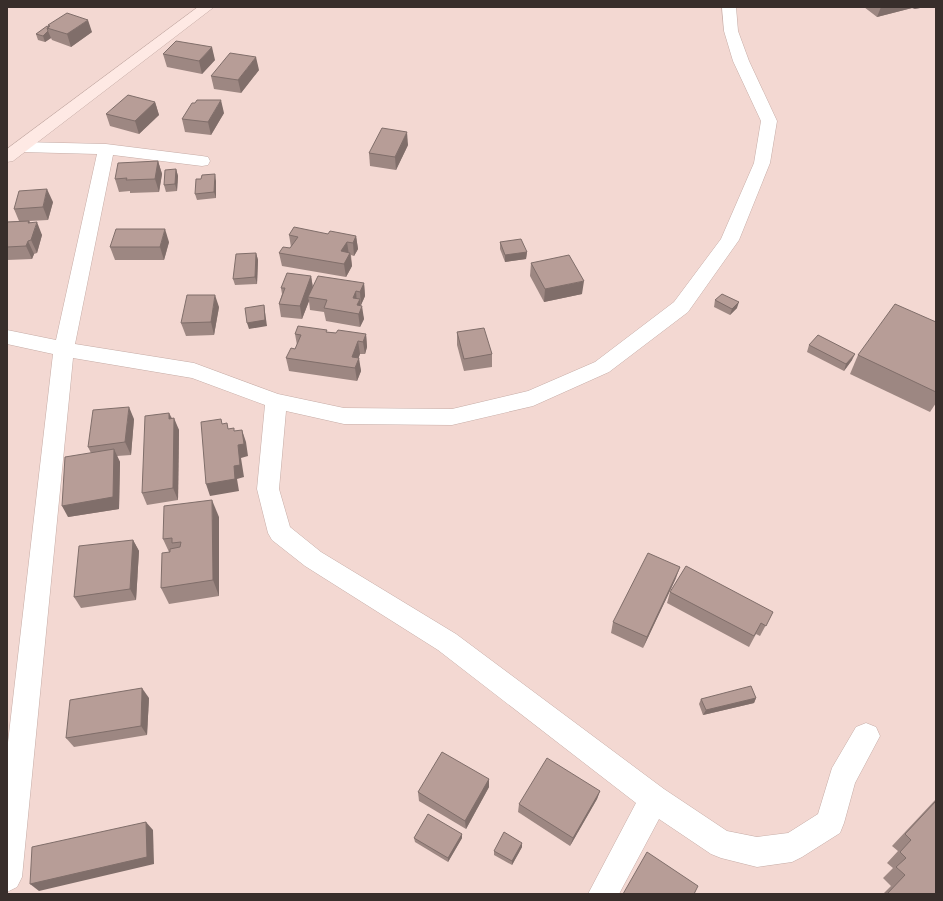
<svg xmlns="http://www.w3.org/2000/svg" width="943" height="901" font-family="'Crimson Pro',serif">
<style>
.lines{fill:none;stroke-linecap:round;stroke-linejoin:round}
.street-casing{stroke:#c6aca6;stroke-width:1}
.secondary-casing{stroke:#c6aca6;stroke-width:1}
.street{fill:#fff;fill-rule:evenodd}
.secondary{fill:#fee9e4;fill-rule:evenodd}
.wall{fill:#9d8782}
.shaded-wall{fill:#806e6a}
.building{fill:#b79d97;stroke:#806e6a}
</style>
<rect width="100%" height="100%" fill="#f3d8d2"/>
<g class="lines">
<defs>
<path id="street" d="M722,7h14l2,24 11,30 28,60 -7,42 -31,77 -51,72 -79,60 -76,34 -81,19 -108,-1 -58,-13 -7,78 11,38 31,25 135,82 208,155 63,42 30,6 31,-4 30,-19 14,-46 24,-41 10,-4 10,4 4,9 -25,47 -11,40 -4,10 -38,24 -10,5 -35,5 -36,-9 -10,-4 -52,-35 -40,75h-31l48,-91 -198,-153 -133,-84 -33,-26 -4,-7 -11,-44 8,-84 -73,-27 -119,-20 -51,519 -5,10 -10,5v-141l46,-397 -46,-10v-14l49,10 41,-186 -75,-2 -6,-1 -2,-4 2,-4 6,-1 84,2 96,12 6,1 2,4 -2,4 -6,1 -89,-11 -38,189 119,19 84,31 66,14 108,1 76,-18 67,-29 79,-60 47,-63 33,-76 7,-42 -28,-60 -9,-30z"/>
<path id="secondary" d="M198,7h16l-201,154 -6,1v-13z"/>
</defs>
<use href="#street" class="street-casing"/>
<use href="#secondary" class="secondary-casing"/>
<use href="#street" class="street"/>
<use href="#secondary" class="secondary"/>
</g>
<g class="wall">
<path d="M864,7h62l-12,2 -2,-1 -35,9z"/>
<path d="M48,25l44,7 -21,15 -19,-7 -1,-2 -6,4 -7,-2 -2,-6 12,-8z"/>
<path d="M163,54l52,6 -13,14 -35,-7z"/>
<path d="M259,70l-18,23 -27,-4 -3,-13z"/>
<path d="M155,102l4,13 -20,19 -29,-8 -4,-12z"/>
<path d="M224,113l-13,22 -26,-3 -3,-13z"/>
<path d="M408,145l-12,25 -26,-4 -1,-13z"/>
<path d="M158,161l4,13 -3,18 -29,1v-2l-11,1 -4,-13z"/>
<path d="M176,169l2,7 -1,15 -11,1 -2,-7z"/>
<path d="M201,179l15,2v17l-19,2 -2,-6z"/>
<path d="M53,202l-5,18 -19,1 13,14 -5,18 -3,1 -2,5 -25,1v-38l12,-1 -5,-12z"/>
<path d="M328,234l28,2 2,13 -4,7 -3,-1 1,11 -6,11 -64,-11 -3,-13 11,-5 1,-1 -2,-12z"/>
<path d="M169,242l-5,18h-49l-5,-13z"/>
<path d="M500,242l27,10 -1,7 -21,3 -5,-13z"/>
<path d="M256,253l2,7 -1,24 -22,1 -2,-6z"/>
<path d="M531,263l51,31 -38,8 -14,-26z"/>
<path d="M311,276l2,11 51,-4 1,13 -4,9h-1l4,14 -4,8 -34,-6 -2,-9 -14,-2 -1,-9 -7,18 -21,-2 -2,-13 3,-10 -1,-6z"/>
<path d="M715,300l22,8 -7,7 -16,-8z"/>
<path d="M219,307l-5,28 -28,1 -5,-13z"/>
<path d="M936,322v81l-6,9 -80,-38 8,-19z"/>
<path d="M328,332l8,1 30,1 1,13 -2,7h-5l-2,4 3,13 -4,10 -68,-10 -3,-13 9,-9 2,-4 -2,-11z"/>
<path d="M457,332l35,22v13l-28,4 -7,-26z"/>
<path d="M809,345l43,15 -8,11 -37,-19z"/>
<path d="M169,413l3,5 7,12 -1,70 -31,5 -5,-12z"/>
<path d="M134,419l-3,36 -14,1 3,6 -1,47 -51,8 23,-64 -3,-6z"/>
<path d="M219,517v79l-50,8 -8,-16 8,-36 -6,-13z"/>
<path d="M133,540l6,11 -3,49 -55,8 -7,-11z"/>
<path d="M676,578l-33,70 -32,-15 2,-11z"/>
<path d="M670,592l103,20 -13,24 -4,-2 -7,13 -82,-44z"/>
<path d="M149,698l-2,37 -73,12 -8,-9z"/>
<path d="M756,698l-2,5 -51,12 -4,-11 2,-5z"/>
<path d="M489,779v8l-23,42 -47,-28 -1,-9z"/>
<path d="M600,791l-3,8 -27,47 -52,-34 1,-8z"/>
<path d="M936,799v95h-53l8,-8 -8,-8 10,-10 -6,-5 11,-12 -6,-5z"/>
<path d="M462,834v4l-14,24 -33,-20 -1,-4z"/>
<path d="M522,847l-10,18 -18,-10v-4z"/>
</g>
<g class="shaded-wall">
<path d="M881,7h31v1l-35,9z"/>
<path d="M915,7h11l-12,2z"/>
<path d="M88,20l4,12 -21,15 -4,-13z"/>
<path d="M48,31l3,7 -6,4 -2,-6z"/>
<path d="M212,47l3,13 -13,14 -3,-13z"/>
<path d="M256,57l3,13 -18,23 -3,-13z"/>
<path d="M221,100l3,13 -13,22 -3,-13z"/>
<path d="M155,102l4,13 -20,19 -4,-13z"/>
<path d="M407,132l1,13 -12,25 -1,-13z"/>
<path d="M158,161l4,13 -3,18 -4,-13z"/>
<path d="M176,169l2,7 -1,15 -2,-7z"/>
<path d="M215,174l1,7v17l-2,-6z"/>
<path d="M47,189l6,13 -5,18 -5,-13z"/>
<path d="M29,221l5,11 3,-10 5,13 -5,18 -6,-13 -3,-17z"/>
<path d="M165,229l4,13 -5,18 -4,-13z"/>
<path d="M356,236l2,13 -4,7 -1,-13z"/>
<path d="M28,241l6,13 -2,5 -6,-13z"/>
<path d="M347,242l2,13 -8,-4z"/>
<path d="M527,252l-1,7 -21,3v-7z"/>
<path d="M256,253l2,7 -1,24 -2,-7z"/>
<path d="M350,253l2,13 -6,11 -2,-13z"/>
<path d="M311,276l2,13 -5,8 1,4 -7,18 -2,-13z"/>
<path d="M584,281l-2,13 -38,8 1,-13z"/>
<path d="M364,283l1,13 -4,9 -1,-13z"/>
<path d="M356,291l1,13 -4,-6z"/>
<path d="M215,295l4,12 -5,28 -3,-13z"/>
<path d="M360,299l1,10 1,-3 2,13 -4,8 -3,-22z"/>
<path d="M739,302l-2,6 -7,7 2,-6z"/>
<path d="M264,305l3,21 -18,3 -2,-6z"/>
<path d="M366,334l1,13 -2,7 -2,-12z"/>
<path d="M358,341l2,13 -5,14 -3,-11z"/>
<path d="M855,354l-3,6 -8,11 2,-7z"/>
<path d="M359,358l2,13 -4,10 -2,-13z"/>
<path d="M129,407l5,12 -3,36 -6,-13z"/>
<path d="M169,413l5,12 -5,-6z"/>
<path d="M174,418l5,12 -1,70 -5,-12z"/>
<path d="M242,430l4,12 2,14 -7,2 3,19 -7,2 2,12 -29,5 -4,-12 28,-18 4,-21z"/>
<path d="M114,449l6,13 -1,47 -51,8 -6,-11z"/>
<path d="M212,500l7,17v79l-6,-16z"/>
<path d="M133,540l6,11 -3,49 -6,-11z"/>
<path d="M680,567l-4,11 -33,70 4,-11z"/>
<path d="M142,688l7,10 -2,37 -6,-9z"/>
<path d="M756,698l-2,5 -51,12 3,-5z"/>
<path d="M489,779v8l-23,42 -1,-8z"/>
<path d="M600,791l-3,8 -27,47 3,-8z"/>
<path d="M146,822l7,8 1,34 -115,27 -9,-7z"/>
<path d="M462,834v4l-14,24v-4z"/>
<path d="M522,843v4l-10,18v-4z"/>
</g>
<g class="building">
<path d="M67,13l21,7 -21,14 -20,-6 3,-2 -2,-1z"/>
<path d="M47,26l2,1 -2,1 1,3 -5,5 -7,-2z"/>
<path d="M176,41l36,6 -13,14 -36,-7z"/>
<path d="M230,53l26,4 -18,23 -27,-4z"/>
<path d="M128,95l27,7 -20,19 -29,-7z"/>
<path d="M197,100h24l-13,22 -26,-3 10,-16h3z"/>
<path d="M382,128l25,4 -12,25 -26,-4z"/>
<path d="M158,161l-3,18 -29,1 1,-2 -12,1 3,-16z"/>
<path d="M176,169l-1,15 -11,1 1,-15z"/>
<path d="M215,174l-1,18 -19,2 1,-15h5l1,-4z"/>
<path d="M47,189l-4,18 -29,2 5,-18z"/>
<path d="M29,221l-1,2 9,-1 -6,18 -3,1 -2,5 -19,1v-25z"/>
<path d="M294,227l34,7 2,-3 26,5 -3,7 -6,-1 -6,9 9,2 -6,11 -65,-11 4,-6 7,1 8,-11 -9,-2z"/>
<path d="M116,229h49l-5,18h-50z"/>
<path d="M521,239l6,13 -22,3 -5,-13z"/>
<path d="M256,253l-1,24 -22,2 3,-25z"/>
<path d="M569,255l15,26 -39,8 -14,-26z"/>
<path d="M287,273l24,3 -11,30 -21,-2 6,-16h-4z"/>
<path d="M318,276l46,7 -4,9 -4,-1 -3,7 7,1 -3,6 5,1 -3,8 -35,-6 3,-8 -19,-3z"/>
<path d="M722,294l17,8 -7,7 -17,-9z"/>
<path d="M187,295h28l-4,27 -30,1z"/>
<path d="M895,304l41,18v70l-78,-37z"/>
<path d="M264,305l1,15 -18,3 -2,-15z"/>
<path d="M298,326l29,4 -1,2 10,1 2,-3 28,4 -3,8 -5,-1 -6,16 7,1 -4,10 -69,-10 5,-10 4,1 6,-14 -6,-1z"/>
<path d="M484,328l8,26 -28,5 -7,-27z"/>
<path d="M818,335l37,19 -9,10 -37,-19z"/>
<path d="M129,407l-4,35 -37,5 5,-37z"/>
<path d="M169,413v6l5,-1 -1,70 -31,5 3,-77z"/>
<path d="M221,419l1,5 5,-1 1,6 6,-1v3l8,-1 2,14 -6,1 2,20 -6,1 1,13 -29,5 -5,-62z"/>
<path d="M114,449l-1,48 -51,9 3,-49z"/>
<path d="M212,500l1,80 -52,8 1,-35 8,-1v-3l10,-2 1,-5 -9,1v-5l-9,1 1,-33z"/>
<path d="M133,540l-3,49 -56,8 5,-51z"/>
<path d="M648,553l32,14 -33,70 -34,-15z"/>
<path d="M686,566l87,46 -7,14 -5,-3 -7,13 -84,-44z"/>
<path d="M751,686l5,12 -50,12 -5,-11z"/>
<path d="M142,688l-1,38 -75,12 4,-38z"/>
<path d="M442,752l47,27 -24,42 -47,-29z"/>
<path d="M547,758l53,33 -27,47 -54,-34z"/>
<path d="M936,801v93h-49l18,-19 -9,-8 10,-9 -6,-6 11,-12 -6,-6z"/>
<path d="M428,814l34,20 -14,24 -34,-20z"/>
<path d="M146,822l1,35 -117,27 2,-37z"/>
<path d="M504,832l18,11 -10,18 -18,-10z"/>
<path d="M647,852l51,34 -4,8h-71z"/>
</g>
<rect width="943" height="901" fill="none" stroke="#382e2b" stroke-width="16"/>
</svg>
